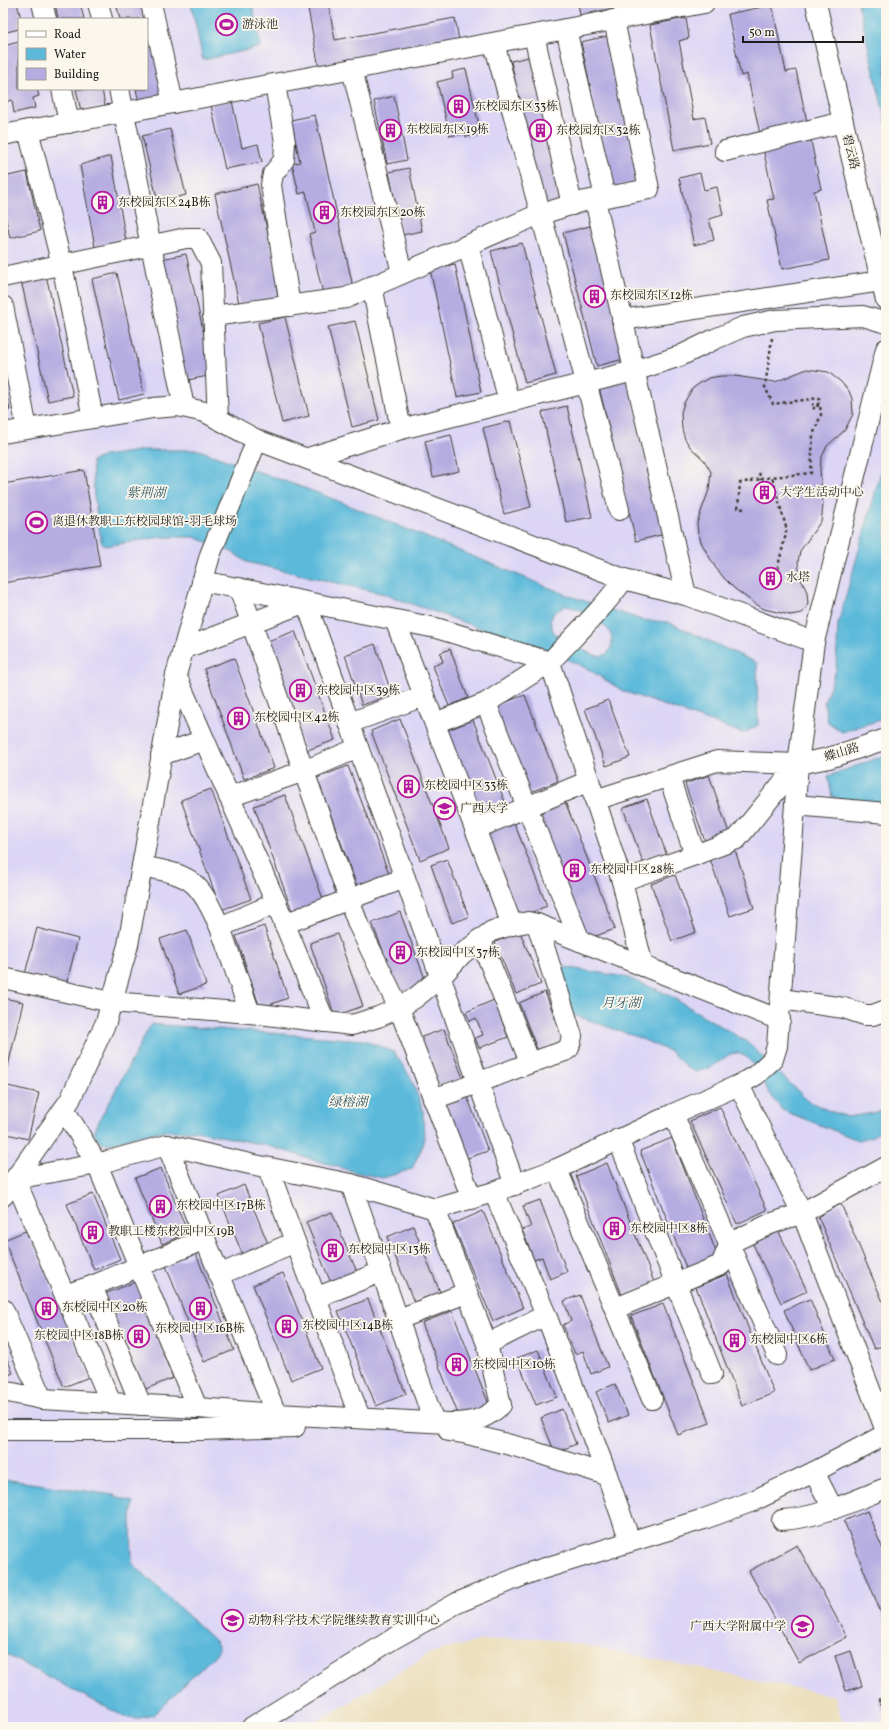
<svg xmlns="http://www.w3.org/2000/svg" width="889" height="1730" font-family="Vollkorn,'Noto Serif SC',serif">
<style>
.built{fill:#dcd5f6;fill-rule:evenodd}
.water{fill:#5cb9da;stroke:#3c6a7b;fill-rule:evenodd}
.building{fill:#b5ace1;fill-rule:evenodd}
.lines{fill:none;stroke-linecap:round;stroke-linejoin:round}
.minor-casing{stroke:#3b3934;stroke-width:22}
.path{stroke:#3b3934;stroke-width:2.5;stroke-dasharray:3 3;stroke-linecap:butt}
.minor{stroke:#fff;stroke-width:20}
.labels{text-anchor:middle;dominant-baseline:central;stroke-width:3.5;stroke-linejoin:round;paint-order:stroke}
.poi-label{font-size:12px;fill:#1c1c1c;stroke:#fbf7ec;text-anchor:start}
.street-label{font-size:12px;fill:#1c1c1c;stroke:#fbf7ec}
.water-label{font-size:13px;font-style:italic;fill:#365b68;stroke:#fbf7ec}
</style>
<rect width="100%" height="100%" fill="#fbf7ec"/>
<filter id="ink" filterUnits="userSpaceOnUse"><feTurbulence type="fractalNoise" baseFrequency=".025" numOctaves="2"/><feDisplacementMap in="SourceGraphic" scale="8" xChannelSelector="R" yChannelSelector="G"/><feConvolveMatrix kernelMatrix="1 2 1 2 8 2 1 2 1" color-interpolation-filters="sRGB"/></filter>
<filter id="wash" filterUnits="userSpaceOnUse"><feTurbulence type="fractalNoise" baseFrequency=".012" numOctaves="4" result="noise"/><feDisplacementMap in="SourceGraphic" scale="16" xChannelSelector="R" yChannelSelector="G"/><feGaussianBlur stdDeviation="0.9" result="paint"/><feColorMatrix in="noise" values="0 0 0 0 0 0 0 0 0 0 0 0 0 0 0 0 0 1.4 0 .05"/><feComposite in="paint" operator="in"/></filter>
<g filter="url(#wash)">
<rect width="100%" height="100%" fill="#ecdfbd"/>
<path class="built" d="M3,3h883v1724h-42l-9,-31 -255,-52 -48,-7 -54,4 -48,12 -121,74h-306zM19,19h128v70h-128z"/>
<g class="water">
<path d="M191,3h61l9,44 -58,13z"/>
<path d="M858,3h28v120z"/>
<path d="M144,450h55l27,10 95,34 246,101 75,25 26,2 89,41 1,62 -14,8 -13,-4 -108,-38 -35,-22 -52,-24 -37,-10 -115,-41 -137,-32 -15,-10 -38,-15h-32l-57,9 -4,-5 -7,-45 -2,-35 12,-5zM565,606c11,0 38,15 44,25 7,11 1,29 -14,24 -13,-4 -29,-16 -41,-22l-4,-12 4,-8z"/>
<path d="M886,454v264l-44,14 -14,-10 -4,-19 12,-33 2,-46z"/>
<path d="M886,755v47c-19,4 -36,0 -54,-5l-4,-21z"/>
<path d="M551,965l75,12 41,17 80,48 60,58 20,10 21,7 26,-4 12,-5v20l-15,9 -13,3 -76,-30 -14,-19 -10,-22 -13,-13 -8,-3 -7,1 -20,14 -14,4 -10,-5 -15,-15 -34,-15 -72,-25z"/>
<path d="M151,1024l212,16 31,12 17,26 12,32 1,33 -12,26 -29,9 -28,-6 -90,-27 -69,-14h-30l-28,4 -24,8 -12,1 -8,-11 5,-12z"/>
<path d="M3,1479l110,16 20,7 -2,18 1,43 83,78 4,7 -2,5 -64,62 -17,4 -11,-2 -122,-64z"/>
</g>
<g id="blocks">
<g class="building">
<path d="M3,3h14l4,16h-2v10l-16,4z"/>
<path d="M55,3h25l4,16h-26z"/>
<path d="M116,3h31l22,94 -30,6 -3,-14h11v-70h-27z"/>
<path d="M307,3h21l7,37 120,-22 5,28 -140,27z"/>
<path d="M578,3h54v1l-52,11z"/>
<path d="M772,5l14,67 10,-2 25,119 -7,2 15,69 -47,9 -15,-69 7,-1 -27,-125 -6,2 -13,-62z"/>
<path d="M686,18l3,20 -10,3 15,78 11,-2 5,26 -36,7 -24,-125z"/>
<path d="M608,36l31,145 -28,6 -30,-145z"/>
<path d="M19,42v47h18l2,7 -6,2 2,10 -21,5 -2,-13 -7,2 -2,-8 6,-2 -3,-13h-3v-33z"/>
<path d="M538,55l31,145 -28,6 -30,-145z"/>
<path d="M466,69l15,65 -15,3 -1,-4 -15,3 -13,-54 16,-4 -1,-6z"/>
<path d="M76,89h26l3,17 -24,5z"/>
<path d="M394,96l13,64 -20,4 -13,-63z"/>
<path d="M232,101l10,47 16,-4 4,18 -37,7 -14,-64z"/>
<path d="M315,115l38,172 -30,7 -14,-60 6,-2 -9,-40 -7,2 -7,-30 8,-2 -9,-42z"/>
<path d="M170,129l16,66 -28,7 -16,-66z"/>
<path d="M111,156l15,85 -31,6 -15,-82z"/>
<path d="M409,168l13,63 -20,4 -13,-63z"/>
<path d="M27,172l13,59 -30,7 -7,-32v-29z"/>
<path d="M700,173l4,17 13,-3 6,28 -14,4 5,21 -20,5 -15,-67z"/>
<path d="M257,184l25,114 -42,10 -25,-114z"/>
<path d="M594,225l30,134 -27,7 -34,-133z"/>
<path d="M522,243l34,132 -31,8 -34,-132z"/>
<path d="M186,254l27,121 -25,5 -27,-121z"/>
<path d="M455,264l26,128 -24,5 -27,-128z"/>
<path d="M117,273l27,121 -25,6 -27,-121z"/>
<path d="M46,275l27,121 -25,5 -27,-121z"/>
<path d="M285,317l24,99 -27,7 -24,-100z"/>
<path d="M355,321l24,99 -27,7 -24,-100z"/>
<path d="M807,369l21,3 12,9 9,10 3,8 1,15 -8,16 -18,16 -6,13 -1,10 3,35 -1,11 -1,6 -21,30 -2,11 2,15 7,15 1,12 -2,5 -4,4 -12,2 -26,-6 -10,-6 -19,-14 -10,-10 -10,-12 -13,-23 -4,-11 -1,-10 12,-33 2,-18 -7,-12 -13,-12 -6,-9 -3,-10 -1,-16 3,-10 8,-14 8,-6 9,-5 12,-2h14l40,6zM767,570l7,1 4,4v7l-5,4 -6,-1 -4,-4v-6z"/>
<path d="M628,380l37,154 -29,7 -37,-154z"/>
<path d="M3,381l7,29 -7,2z"/>
<path d="M567,406l25,111 -26,5 -24,-110z"/>
<path d="M510,421l21,86 -27,7 -21,-86z"/>
<path d="M451,435l8,36 -26,6 -8,-36z"/>
<path d="M84,470l16,96 -97,17v-99z"/>
<circle cx="770" cy="578" r="7"/>
<path d="M295,631l40,109 -30,11 -40,-109z"/>
<path d="M375,644l17,51 -30,10 -17,-50z"/>
<path d="M450,649l18,49 -19,8 -16,-40 10,-4 -3,-9z"/>
<path d="M234,658l40,110 -30,11 -40,-110z"/>
<path d="M525,695l33,86 -30,12 -33,-87z"/>
<path d="M608,700l22,57 -24,9 -21,-57z"/>
<path d="M400,719l49,129 -29,12 -49,-129z"/>
<path d="M473,720l34,87 -30,11 -34,-86z"/>
<path d="M348,766l44,116 -32,12 -43,-116z"/>
<path d="M709,775l20,58 -24,8 -20,-57z"/>
<path d="M211,789l40,110 -30,11 -40,-110z"/>
<path d="M285,795l41,112 -31,12 -41,-113z"/>
<path d="M564,799l51,130 -30,11 -50,-130z"/>
<path d="M647,799l20,57 -23,9 -21,-57z"/>
<path d="M513,820l34,86 -30,12 -34,-86z"/>
<path d="M735,850l19,58 -24,8 -20,-57z"/>
<path d="M447,859l22,58 -17,6 -21,-58z"/>
<path d="M675,875l21,57 -24,9 -21,-57z"/>
<path d="M400,912l27,72 -27,10 -28,-71z"/>
<path d="M264,926l24,72 -28,10 -24,-72z"/>
<path d="M37,928l41,11 -13,50 -41,-11z"/>
<path d="M187,930l19,55 -27,9 -19,-55z"/>
<path d="M520,932l21,52 -25,10 -21,-52z"/>
<path d="M337,934l26,72 -28,10 -25,-73z"/>
<path d="M545,992l20,51 -26,11 -20,-51z"/>
<path d="M3,998l20,4 -15,64 -5,-1z"/>
<path d="M494,1000l14,37 -29,11 -4,-10 8,-3 -7,-17 -6,3 -4,-9z"/>
<path d="M444,1029l19,49 -25,9 -19,-49z"/>
<path d="M3,1085l36,8 -11,46 -25,-6z"/>
<path d="M467,1096l21,55 -26,9 -20,-55z"/>
<path d="M720,1107l47,103 -30,14 -47,-103z"/>
<path d="M672,1138l46,119 -31,13 -47,-119z"/>
<path d="M607,1163l47,119 -32,13 -46,-119z"/>
<path d="M161,1168l27,65 -26,11 -27,-66z"/>
<path d="M244,1185l27,66 -26,10 -26,-65z"/>
<path d="M93,1194l27,65 -26,11 -27,-66z"/>
<path d="M540,1200l27,72 -17,7 -8,-22 -8,3 -12,-30 9,-3 -8,-21z"/>
<path d="M841,1204l45,105v35l-12,5 -57,-135z"/>
<path d="M483,1211l40,97 -30,13 -40,-97z"/>
<path d="M332,1212l27,65 -26,11 -27,-66z"/>
<path d="M413,1226l27,66 -26,10 -27,-65z"/>
<path d="M28,1230l61,147 -25,10 -60,-147z"/>
<path d="M778,1230l29,61 -26,12 -29,-61z"/>
<path d="M196,1254l38,96 -30,12 -38,-96z"/>
<path d="M283,1273l38,95 -30,12 -38,-95z"/>
<path d="M727,1274l47,119 -32,13 -46,-119z"/>
<path d="M135,1282l38,96 -30,12 -38,-96z"/>
<path d="M580,1295l28,72 -17,7 -8,-23 -8,3 -12,-29 8,-4 -7,-20z"/>
<path d="M368,1299l38,95 -30,12 -38,-95z"/>
<path d="M810,1299l25,60 -26,11 -25,-60z"/>
<path d="M663,1304l47,119 -32,12 -47,-119z"/>
<path d="M452,1311l38,96 -30,12 -38,-96z"/>
<path d="M3,1349l10,24 -10,5z"/>
<path d="M538,1350l19,47 -21,8 -19,-47z"/>
<path d="M615,1384l13,31 -19,8 -13,-31z"/>
<path d="M562,1409l14,35 -21,9 -14,-35z"/>
<path d="M867,1511l19,46v68l-42,-104z"/>
<path d="M797,1545l50,92 -48,26 -50,-92z"/>
<path d="M851,1651l11,35 -16,5 -11,-35z"/>
<path d="M886,1697v24l-7,-22z"/>
</g>
</g>
</g>
<g filter="url(#ink)">
<use href="#blocks" fill-opacity="0" stroke="#3b3934" stroke-width="1"/>
<g class="lines">
<defs>
<g id="minor">
<path d="M42,3l4,16"/>
<path d="M98,3l4,16"/>
<path d="M151,3l22,100"/>
<path d="M816,3l27,119 43,178"/>
<path d="M566,29l39,168"/>
<path d="M534,35l38,170"/>
<path d="M494,43c42,155 86,310 125,467"/>
<path d="M352,69l50,204"/>
<path d="M275,84l10,58 -1,18 -11,14 -2,11 19,121"/>
<path d="M62,89l7,34"/>
<path d="M119,89l65,318"/>
<path d="M28,130l34,135 31,153"/>
<path d="M3,135l701,-132"/>
<path d="M725,151l118,-29"/>
<path d="M595,200l91,395"/>
<path d="M468,245l41,157"/>
<path d="M3,277l183,-39h12l13,25 7,156"/>
<path d="M372,286l29,143"/>
<path d="M3,306l24,123"/>
<path d="M213,316l133,-18 189,-82 45,-14 69,-13 -35,-169"/>
<path d="M622,320l259,-39"/>
<path d="M886,349l-72,293 -16,122 -21,282 -4,13 -17,16 -17,10 63,128 84,218"/>
<path d="M3,433l150,-25 25,-2 27,6 52,28 367,139 62,16 128,47"/>
<path d="M308,458l93,-29 233,-58 46,-15 35,-17 28,-12 32,-7 88,-4 23,7"/>
<path d="M202,581l234,47 114,34c26,-28 52,-52 74,-83"/>
<path d="M239,588l119,336 41,84 73,191"/>
<path d="M395,620l117,305"/>
<path d="M183,649l123,-47 209,583"/>
<path d="M176,675l100,228 49,119"/>
<path d="M486,703l94,238"/>
<path d="M349,723l75,-27"/>
<path d="M435,723l51,-20 64,-41 72,219 21,85"/>
<path d="M161,755l43,-15"/>
<path d="M798,764l31,-6 57,-19"/>
<path d="M669,777l26,78"/>
<path d="M229,797l75,-26 54,-23"/>
<path d="M595,800l122,-39 81,3 -61,75 -42,16 -73,26"/>
<path d="M795,805l91,8"/>
<path d="M475,829l114,-48"/>
<path d="M142,866c17,4 41,6 54,20 11,11 17,27 24,41"/>
<path d="M284,924l121,-46"/>
<path d="M480,939l50,123"/>
<path d="M3,978l108,24 139,11 102,12 26,-8 21,-9 16,-10 26,-21 21,-23 30,-23 20,-6 16,-3 9,2 243,96"/>
<path d="M781,999l63,9 21,7h8l13,-5"/>
<path d="M250,1013l-30,-86 56,-24"/>
<path d="M433,1099c45,-15 88,-34 132,-48l4,-3 3,-12 -35,-112"/>
<path d="M64,1109l33,55 100,244"/>
<path d="M673,1114l104,241"/>
<path d="M618,1139l94,235"/>
<path d="M167,1145l109,269"/>
<path d="M268,1168l92,250"/>
<path d="M557,1169l95,230"/>
<path d="M351,1184l83,238"/>
<path d="M494,1192l52,123 61,160"/>
<path d="M3,1196l67,-96 36,-78 22,-77 48,-270 34,-120 47,-115"/>
<path d="M219,1275l76,-33"/>
<path d="M92,1286l49,119"/>
<path d="M65,1295l27,-9 113,-47"/>
<path d="M315,1298l66,-26"/>
<path d="M616,1308l105,-43 9,-22 40,-19 32,-11 84,-46"/>
<path d="M3,1309l39,90"/>
<path d="M399,1319l67,-26"/>
<path d="M487,1344l59,-29"/>
<path d="M3,1391l39,8 155,9 79,6 172,9c23,0 35,-2 53,-18l-14,-61 -52,-135 59,-17 63,-23 116,-55 66,-29"/>
<path d="M111,1403l-96,-224 82,-15 70,-19 83,19 101,20 84,25"/>
<path d="M3,1430h198l94,-3"/>
<path d="M449,1431l15,2 58,15 85,27 23,66"/>
<path d="M814,1472l19,37"/>
<path d="M782,1520c36,-2 71,-19 104,-32"/>
<path d="M252,1727l141,-88 64,-36 72,-30 175,-54 49,-18 61,-29 72,-38"/>
</g>
</defs>
<use href="#minor" class="minor-casing"/>
<g class="path">
<path d="M772,338l-7,49 8,17 46,-6 1,4 -7,7"/>
<path d="M759,473l2,6 11,-2"/>
<path d="M744,509l-6,-1 2,-25 21,-4"/>
<path d="M770,573l-5,4 2,5 6,1 3,-5"/>
<path d="M778,577h3l-3,-11 8,-32v-7l-14,-50 39,-4 2,-38 8,-20 -1,-10 -4,1 -4,-2"/>
</g>
<use href="#minor" class="minor"/>
</g>
</g>
<defs>
<symbol id="stadium-ring" viewBox="-11 -11 22 22"><circle r="9.5" fill="#fbf7ec" stroke="#b5179e" stroke-width="1.5"/><path d="M0-5a6.5 5 0 1 0 0 10a6.5 5 0 1 0 0-10ZM-3.5-1.8h7v3.6h-7Z" fill="#b5179e"/></symbol>
<symbol id="building-ring" viewBox="-11 -11 22 22"><circle r="9.5" fill="#fbf7ec" stroke="#b5179e" stroke-width="1.5"/><path d="M-4-6H4V6H1V3H-1V6H-4ZM-2.5-4.3h1.7v1.8h-1.7ZM.8-4.3h1.7v1.8H.8ZM-2.5-1h1.7V.8h-1.7ZM.8-1h1.7V.8H.8Z" fill="#b5179e"/></symbol>
<symbol id="university-ring" viewBox="-11 -11 22 22"><circle r="9.5" fill="#fbf7ec" stroke="#b5179e" stroke-width="1.5"/><path d="M0-5L7-2L0 1L-7-2ZM-4 1L0 2.5L4 1V4Q0 6-4 4Z" fill="#b5179e"/></symbol>
<symbol id="school-ring" viewBox="-11 -11 22 22"><circle r="9.5" fill="#fbf7ec" stroke="#b5179e" stroke-width="1.5"/><path d="M0-5L7-2L0 1L-7-2ZM-4 1L0 2.5L4 1V4Q0 6-4 4Z" fill="#b5179e"/></symbol>
</defs>
<g fill-rule="evenodd">
<use href="#stadium-ring" x="214" y="12" width="25" height="25"/>
<use href="#building-ring" x="446" y="94" width="25" height="25"/>
<use href="#building-ring" x="378" y="118" width="25" height="25"/>
<use href="#building-ring" x="528" y="118" width="25" height="25"/>
<use href="#building-ring" x="90" y="190" width="25" height="25"/>
<use href="#building-ring" x="312" y="200" width="25" height="25"/>
<use href="#building-ring" x="582" y="284" width="25" height="25"/>
<use href="#building-ring" x="752" y="480" width="25" height="25"/>
<use href="#stadium-ring" x="24" y="510" width="25" height="25"/>
<use href="#building-ring" x="758" y="566" width="25" height="25"/>
<use href="#building-ring" x="288" y="678" width="25" height="25"/>
<use href="#building-ring" x="226" y="706" width="25" height="25"/>
<use href="#building-ring" x="396" y="774" width="25" height="25"/>
<use href="#university-ring" x="432" y="796" width="25" height="25"/>
<use href="#building-ring" x="562" y="858" width="25" height="25"/>
<use href="#building-ring" x="388" y="940" width="25" height="25"/>
<use href="#building-ring" x="148" y="1194" width="25" height="25"/>
<use href="#building-ring" x="602" y="1216" width="25" height="25"/>
<use href="#building-ring" x="80" y="1220" width="25" height="25"/>
<use href="#building-ring" x="320" y="1238" width="25" height="25"/>
<use href="#building-ring" x="34" y="1296" width="25" height="25"/>
<use href="#building-ring" x="188" y="1296" width="25" height="25"/>
<use href="#building-ring" x="274" y="1314" width="25" height="25"/>
<use href="#building-ring" x="126" y="1324" width="25" height="25"/>
<use href="#building-ring" x="722" y="1328" width="25" height="25"/>
<use href="#building-ring" x="444" y="1352" width="25" height="25"/>
<use href="#university-ring" x="220" y="1608" width="25" height="25"/>
<use href="#school-ring" x="790" y="1614" width="25" height="25"/>
</g>
<g class="labels">
<g class="poi-label">
<text x="242" y="25">游泳池</text>
<text x="474" y="107">东校园东区33栋</text>
<text x="406" y="130">东校园东区19栋</text>
<text x="556" y="131">东校园东区32栋</text>
<text x="118" y="203">东校园东区24B栋</text>
<text x="340" y="213">东校园东区20栋</text>
<text x="610" y="296">东校园东区12栋</text>
<text x="780" y="493">大学生活动中心</text>
<text x="52" y="522">离退休教职工东校园球馆-羽毛球场</text>
<text x="786" y="578">水塔</text>
<text x="316" y="691">东校园中区39栋</text>
<text x="254" y="718">东校园中区42栋</text>
<text x="424" y="786">东校园中区33栋</text>
<text x="460" y="809">广西大学</text>
<text x="590" y="870">东校园中区28栋</text>
<text x="416" y="953">东校园中区37栋</text>
<text x="176" y="1206">东校园中区17B栋</text>
<text x="630" y="1229">东校园中区8栋</text>
<text x="108" y="1232">教职工楼东校园中区19B</text>
<text x="348" y="1250">东校园中区13栋</text>
<text x="62" y="1308">东校园中区20栋</text>
<text x="302" y="1326">东校园中区14B栋</text>
<text x="200" y="1329" text-anchor="middle">东校园中区16B栋</text>
<text x="124" y="1336" text-anchor="end">东校园中区18B栋</text>
<text x="750" y="1340">东校园中区6栋</text>
<text x="472" y="1365">东校园中区10栋</text>
<text x="248" y="1621">动物科学技术学院继续教育实训中心</text>
<text x="786" y="1627" text-anchor="end">广西大学附属中学</text>
</g>
<g class="street-label">
<text transform="translate(850 152) rotate(76)">碧云路</text>
<text transform="translate(842 753) rotate(-17)">蝶山路</text>
</g>
<g class="water-label">
<text x="146" y="494">紫荆湖</text>
<text x="621" y="1004">月牙湖</text>
<text x="348" y="1103">绿榕湖</text>
</g>
</g>
<rect width="889" height="1730" fill="none" stroke="#fbf7ec" stroke-width="16"/>
<rect x="18" y="18" width="130" height="72" fill="#fbf7ec" stroke="#a29f99"/>
<rect x="26" y="31" width="20" height="6" fill="#ffffff" stroke="#a29f99"/>
<text x="54" y="38" font-size="12" fill="#1c1c1c">Road</text>
<rect x="26" y="48" width="20" height="12" fill="#5cb9da" stroke="#a29f99"/>
<text x="54" y="58" font-size="12" fill="#1c1c1c">Water</text>
<rect x="26" y="68" width="20" height="12" fill="#b5ace1" stroke="#a29f99"/>
<text x="54" y="78" font-size="12" fill="#1c1c1c">Building</text>
<path d="M743 36v6h120v-6" fill="none" stroke="#1c1c1c" stroke-width="2"/>
<text x="749" y="36" font-size="12" fill="#1c1c1c" stroke="#fbf7ec" stroke-width="3" paint-order="stroke">50 m</text>
</svg>
